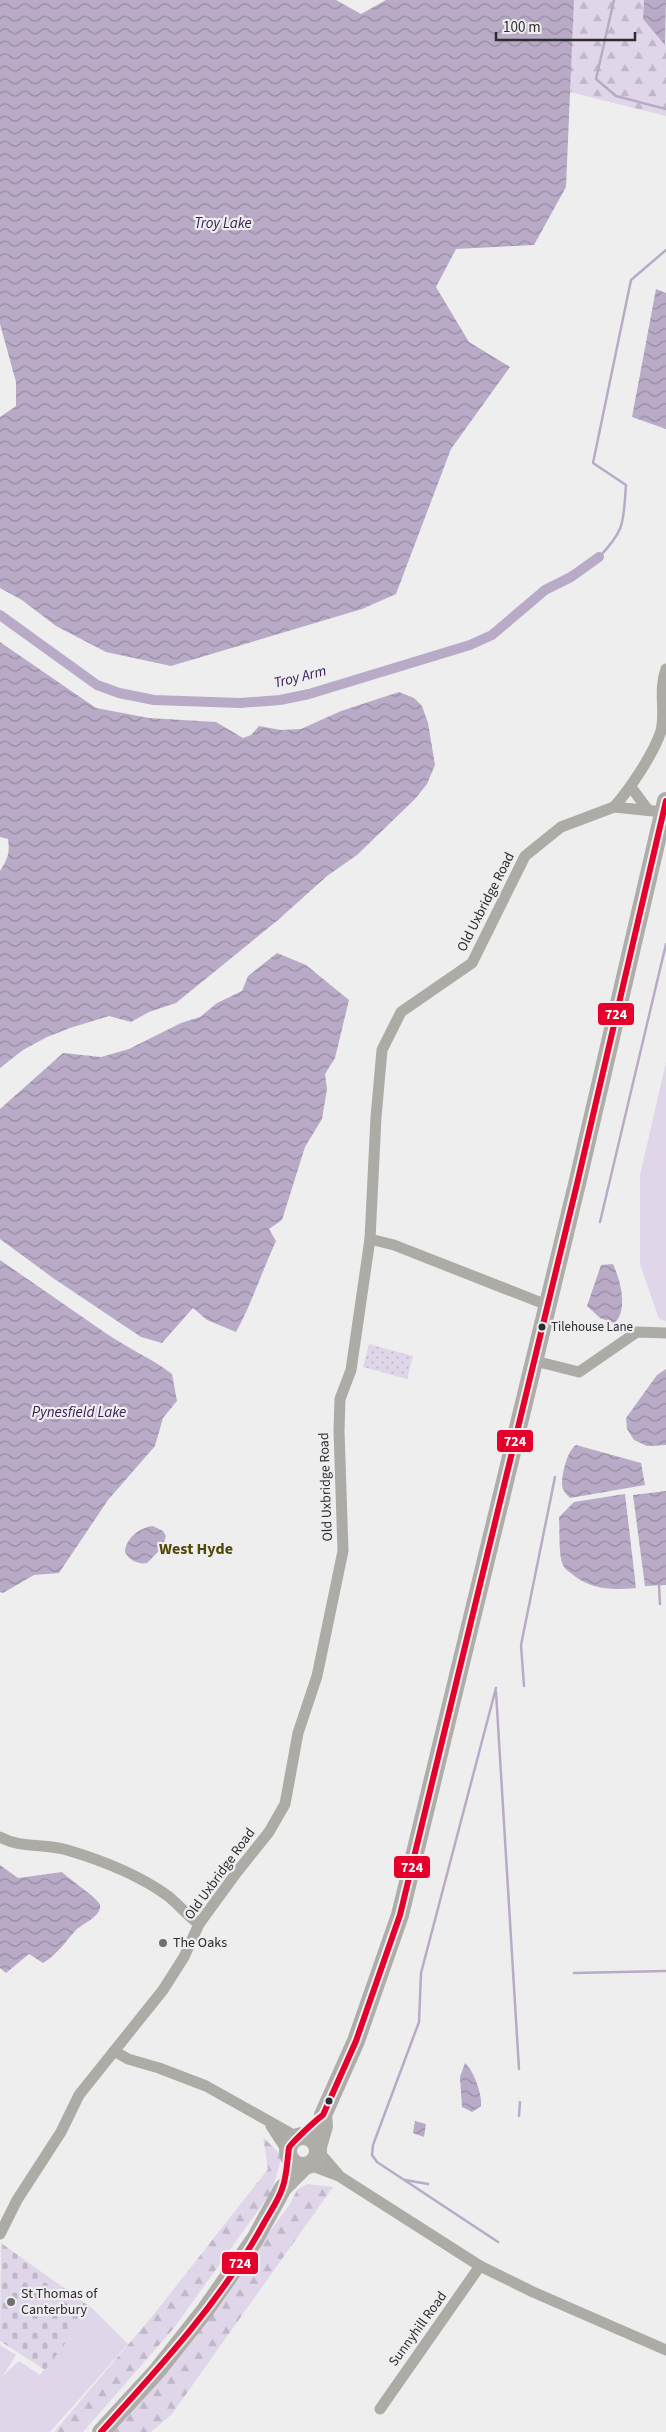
<svg xmlns="http://www.w3.org/2000/svg" width="666" height="2432" font-family="'Source Sans 3',sans-serif">
<style>
.grass{fill:#dfd6ea}
.forest{fill:url(#forest-firs)}
.cemetery{fill:url(#cemetery-stones)}
.park{fill:url(#park-dots)}
.water{fill:url(#water-waves)}
.lines{fill:none;stroke-linecap:round;stroke-linejoin:round}
.stream{stroke:#b9abc7;stroke-width:2.5}
.canal{stroke:#b9abc7;stroke-width:10}
.minor{stroke:#adaba5;stroke-width:11}
.primary{stroke:#aeada8;stroke-width:18}
.bus-1-casing{stroke:#eeedf0;stroke-width:10}
.bus-1{stroke:#e4002b;stroke-width:6}
.bus-dot{fill:#2d2c2d;stroke:#eeedf0;stroke-width:2}
.poi-dot{fill:#717071;stroke:#eeedf0;stroke-width:2}
.labels{text-anchor:middle;dominant-baseline:central;stroke-width:4.5;stroke-linejoin:round;paint-order:stroke}
.bus-label{font-size:13px;fill:#2d2c2d;stroke:#eeedf0;text-anchor:start}
.street-label{font-size:14px;fill:#2d2c2d;stroke:#eeedf0}
.poi-label{font-size:14px;fill:#2d2c2d;stroke:#eeedf0;text-anchor:start}
.water-label{font-size:15px;font-style:italic;fill:#3d2053;stroke:#eeedf0}
.quarter-label{font-size:16px;font-weight:bold;fill:#534806;stroke:#eeedf0}
.line-badge{stroke:#eeedf0;stroke-width:2}
.badge-label{font-size:14px;text-anchor:middle;font-weight:bold;fill:#fff}
</style>
<defs>
<pattern id="forest-firs" width="22" height="20" patternUnits="userSpaceOnUse" patternTransform="scale(1.25)"><rect width="22" height="20" fill="#dfd6ea"/><path d="M5 1l3.5 6h-7zM16 11l3.5 6h-7z" fill="#c0b8c9"/></pattern>
<pattern id="cemetery-stones" width="16" height="16" patternUnits="userSpaceOnUse" patternTransform="scale(1.25)"><rect width="16" height="16" fill="#dfd6ea"/><path d="M2 7V4a2 2 0 0 1 4 0v3zM10 15v-3a2 2 0 0 1 4 0v3z" fill="#c0b8c9"/></pattern>
<pattern id="park-dots" width="8" height="8" patternUnits="userSpaceOnUse" patternTransform="scale(1.25)"><rect width="8" height="8" fill="#dfd6ea"/><path d="M2 2h.1M6 6h.1" fill="none" stroke="#c0b8c9" stroke-width="1.8" stroke-linecap="round"/></pattern>
<pattern id="water-waves" width="16" height="10" patternUnits="userSpaceOnUse" patternTransform="scale(1.25)"><rect width="16" height="10" fill="#b9abc7"/><path d="M0 5q4-4 8 0t8 0" fill="none" stroke="#978ba2"/></pattern>
</defs>
<rect width="100%" height="100%" fill="#eeeeef"/>
<g class="grass">
<path d="M666,1062v259l-7,-2 -19,-55v-89z"/>
<path d="M92,2308l36,36 -78,88h-50v-87l16,10 -14,22 17,-16 21,14z"/>
</g>
<g class="forest">
<path d="M574,0h70l-1,19 23,25v72l-96,-24z"/>
<path d="M263,2137l19,19 -10,35 -98,137 -91,104h-29l101,-119 113,-144z"/>
<path d="M307,2184l26,3 -161,227 -21,18h-38l46,-53 90,-119 41,-56 7,-14z"/>
</g>
<path class="cemetery" d="M1,2243l91,65 -47,62 -45,-29z"/>
<path class="park" d="M369,1344l44,12 -6,23 -44,-12z"/>
<g class="water">
<path d="M0,0h336l25,14 25,-14h188l-8,187 -32,58 -78,4 -20,38 33,55 41,25 -59,82 -55,145 -34,15 -191,57 -65,-14 -50,-26 -34,-26 -22,-12v-171l16,-11v-24l-16,-58z"/>
<path d="M644,0h22l-1,45 -22,-26z"/>
<path d="M656,289l10,4v136l-34,-12z"/>
<path d="M0,642l96,66 53,10 67,4 27,16 8,-3 8,-9 22,4 20,-1 40,-18 58,-19 15,6 8,8 6,17 7,42 -8,19 -12,15 -58,56 -30,21 -49,44 -102,83 -27,9 -18,10 -22,-6 -39,12 -23,9 -24,13 -23,18v-197c8,-12 10,-19 8,-32l-8,-2z"/>
<path d="M277,953l29,12 43,35 -14,58 -10,16 2,15 -5,30 -17,28 -23,73 -13,9 7,12c-14,30 -24,62 -40,91l-29,-12 -14,-12 -31,35 -21,-6 -88,-59 -53,-39v-130l63,-56 38,4 28,-8 52,-26 19,-6 17,-14 25,-12 6,-15z"/>
<path d="M0,1260l107,74c22,15 44,24 65,40l5,27 -14,17 -8,28 -47,54 -49,73 -25,2 -31,18 -3,-1z"/>
<path d="M613,1264c7,15 16,47 1,59l-14,-5 -13,-12 14,-41z"/>
<path d="M666,1369v76l-19,1 -13,-6 -7,-11 -1,-11 31,-43z"/>
<path d="M576,1445l65,18 4,22 -75,13c-4,-4 -8,-8 -8,-14 0,-11 5,-33 14,-39z"/>
<path d="M666,1491v94l-21,1 -12,-91z"/>
<path d="M625,1494l11,94c-23,2 -44,2 -63,-13 -2,-2 -7,-5 -9,-8 -6,-9 -4,-38 -5,-50l15,-15z"/>
<path d="M153,1526l10,5 3,5 -4,12 -15,15c-9,2 -18,-3 -22,-11 0,-13 15,-25 28,-26z"/>
<path d="M0,1865l18,13 44,-6c7,7 37,27 38,33 2,11 -18,19 -24,25 -12,13 -17,23 -33,33l-14,-9 -23,19 -6,-5z"/>
<path d="M465,2063c9,8 17,31 16,43l-9,6 -10,-5 -2,-30z"/>
<path d="M415,2121l11,3 -2,13 -11,-4z"/>
</g>
<g class="lines">
<g class="stream">
<path d="M614,0l-18,79 20,17 50,13"/>
<path d="M599,557c27,-28 24,-35 27,-72l-33,-22 38,-183 35,-30"/>
<path d="M600,1222l66,-278"/>
<path d="M659,1585l1,19"/>
<path d="M524,1686l-3,-41 34,-168"/>
<path d="M496,1688l-75,285 -2,49 -46,123 -1,10 5,7 121,80"/>
<path d="M496,1692l23,377"/>
<path d="M574,1973l92,-2"/>
<path d="M519,2116l1,-14"/>
<path d="M405,2180l23,4"/>
</g>
<path class="canal" d="M0,615l97,70 22,8 35,7 86,3 40,-3 29,-6 161,-49 22,-10 53,-45 26,-13 28,-20"/>
<g class="minor">
<path d="M631,787l17,23"/>
<path d="M614,807c16,-18 40,-54 47,-76 5,-19 -3,-40 5,-62"/>
<path d="M370,1239l24,6 153,60"/>
<path d="M535,1361l44,11 58,-40 29,1"/>
<path d="M0,1837c22,12 44,6 67,13 34,10 72,25 101,46 11,9 20,20 31,28"/>
<path d="M114,2051l14,8 31,9 47,18 91,51"/>
<path d="M271,2126l17,26"/>
<path d="M319,2152l19,22"/>
<path d="M310,2165l29,11 141,90 53,26 133,58"/>
<path d="M0,2234l17,-34 44,-68 18,-37 84,-105 21,-33 15,-33 38,-52 32,-40 16,-28 13,-71 19,-57 26,-125 -4,-120 1,-32 11,-29 19,-131 6,-122 6,-67 19,-38 71,-49 53,-107 36,-29 53,-20 49,5"/>
<path d="M380,2409l100,-143"/>
</g>
<g class="primary">
<circle cx="303" cy="2151" r="15"/>
<path d="M318,2147l6,-21 -1,-11 33,-74 44,-126 177,-731 89,-383"/>
<path d="M101,2432l56,-61 49,-62 49,-70 28,-51 22,-22"/>
</g>
<defs>
<path id="bus-1" d="M101,2432c59,-65 121,-132 163,-209 6,-11 14,-22 18,-34 5,-12 5,-28 7,-41 1,-4 28,-29 34,-33l33,-74 44,-126 177,-731 89,-383"/>
</defs>
<use href="#bus-1" class="bus-1-casing"/>
<use href="#bus-1" class="bus-1"/>
</g>
<g class="bus-dot">
<circle cx="542" cy="1327" r="4.5"/>
<circle cx="329" cy="2101" r="4.5"/>
</g>
<g class="poi-dot">
<circle cx="163" cy="1943" r="5"/>
<circle cx="11" cy="2302" r="5"/>
</g>
<g class="labels">
<g class="bus-label">
<text x="551" y="1327">Tilehouse Lane</text>
</g>
<g class="street-label">
<text transform="translate(486 902) rotate(-63)">Old Uxbridge Road</text>
<text transform="translate(326 1487) rotate(-92)">Old Uxbridge Road</text>
<text transform="translate(220 1874) rotate(-54)">Old Uxbridge Road</text>
<text transform="translate(418 2329) rotate(-54)">Sunnyhill Road</text>
</g>
<g class="poi-label">
<text x="173" y="1943">The Oaks</text>
<text x="21" y="2294">St Thomas of<tspan x="21" dy="16">Canterbury</tspan></text>
</g>
<g class="water-label">
<text x="223" y="223">Troy Lake</text>
<text transform="translate(300 677) rotate(-14)">Troy Arm</text>
<text x="79" y="1412">Pynesfield Lake</text>
</g>
<g class="quarter-label">
<text x="196" y="1549">West Hyde</text>
</g>
</g>
<g class="line-badge">
<rect x="597" y="1002" width="38" height="24" rx="5" fill="#e4002b"/>
<rect x="496" y="1429" width="38" height="24" rx="5" fill="#e4002b"/>
<rect x="393" y="1855" width="38" height="24" rx="5" fill="#e4002b"/>
<rect x="221" y="2251" width="38" height="24" rx="5" fill="#e4002b"/>
</g>
<g class="badge-label">
<text x="616" y="1019">724</text>
<text x="515" y="1446">724</text>
<text x="412" y="1872">724</text>
<text x="240" y="2268">724</text>
</g>
<path d="M496 32v8h139v-8" fill="none" stroke="#2d2c2d" stroke-width="2.5"/>
<text x="503" y="32" font-size="15" fill="#2d2c2d" stroke="#eeedf0" stroke-width="4" paint-order="stroke">100 m</text>
</svg>
